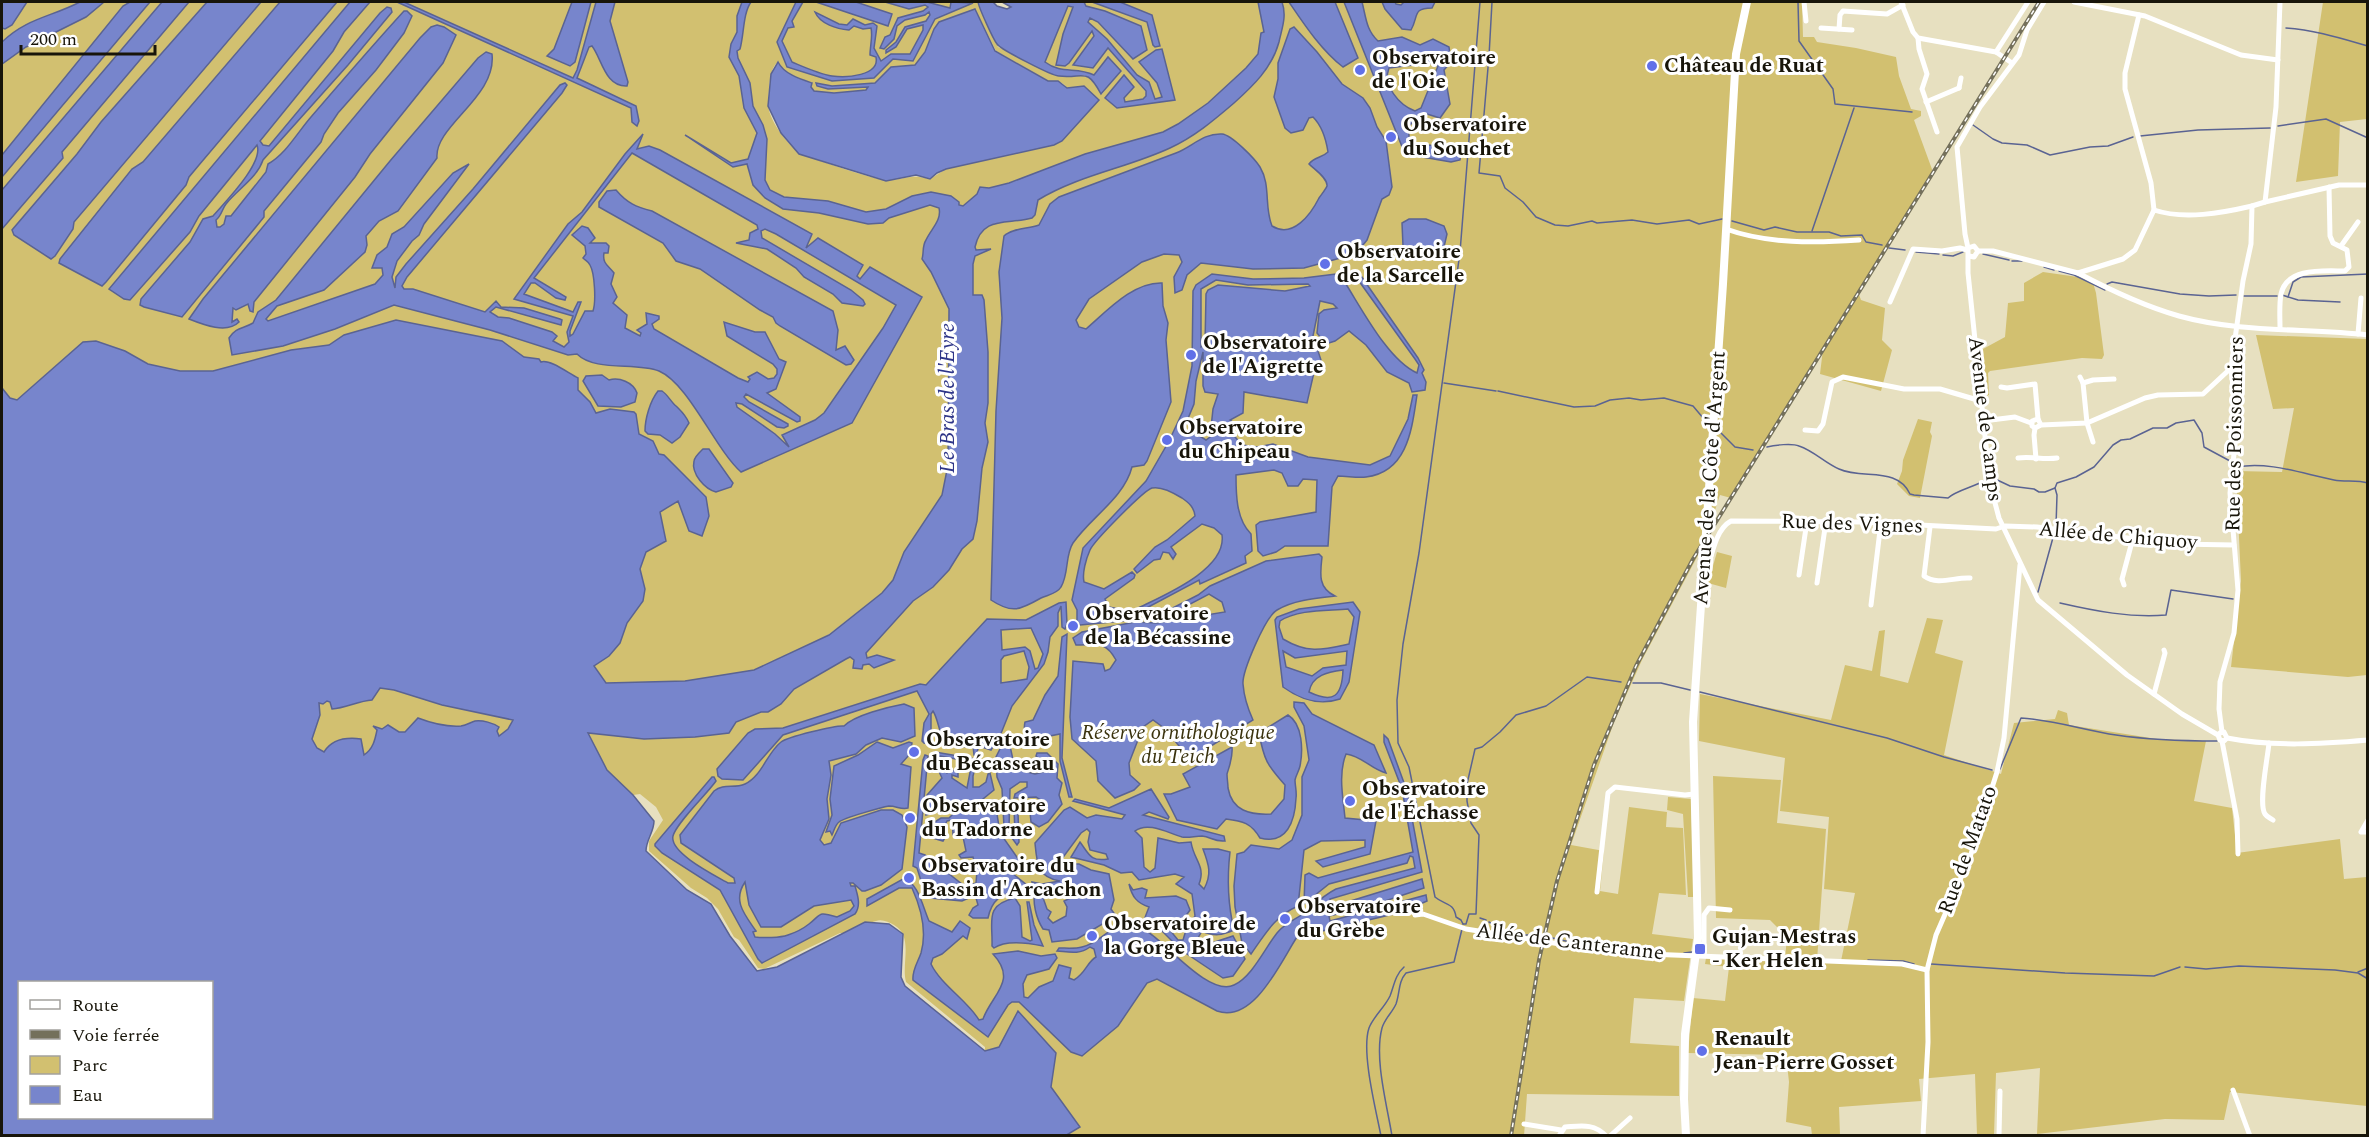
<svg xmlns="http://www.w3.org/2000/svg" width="2369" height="1137" font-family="Spectral,serif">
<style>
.green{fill:#d2c070;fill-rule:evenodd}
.water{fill:#7785cc;stroke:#5a6392;stroke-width:1.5;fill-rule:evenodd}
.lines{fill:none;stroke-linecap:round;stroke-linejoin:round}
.stream{stroke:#5a6392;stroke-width:1.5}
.street{stroke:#fff;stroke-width:5}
.secondary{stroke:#fff;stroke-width:8}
.rail-casing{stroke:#74705b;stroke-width:4}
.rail{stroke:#fff;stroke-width:1.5;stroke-dasharray:4.5;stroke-linecap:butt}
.poi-dot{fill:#6170e8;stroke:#fff;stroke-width:2}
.labels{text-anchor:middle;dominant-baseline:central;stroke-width:6;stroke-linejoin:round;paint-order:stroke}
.poi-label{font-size:21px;font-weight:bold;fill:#18150a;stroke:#fff;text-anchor:start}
.street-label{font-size:21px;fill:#18150a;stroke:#fff}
.park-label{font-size:21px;font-style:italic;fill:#3b330e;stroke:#fff}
.water-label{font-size:22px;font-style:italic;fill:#2e3588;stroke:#fff}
</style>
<rect width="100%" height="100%" fill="#e7e0c0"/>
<g class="green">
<path d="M2,2h976l20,45 61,29 21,-2 8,3 7,5 7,12 19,-23 -13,-13 -14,17c-18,-9 -32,0 -49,-13l23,-56 6,2 -11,26 -7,31 8,1 5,-3 23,-33 2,5 -21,30 20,3 14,-21 38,44 2,6 -3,2 -19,3 -2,-4 11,-11 -10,-12 -19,23 12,10 58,-8 -13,-50h-6l-16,12 17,21 5,15 -7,1 -6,-17 -12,-7 -30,-36 -19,-17 2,-4 8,4 35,37 14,-10 -6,-23 -36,-15 -20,-5 -1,-4h8l55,20 8,25 4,-1 -7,-31 -32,-13h682l1,35h11l3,5 39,6 40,9 3,19 12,33 10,2v5l-7,4 19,52 -75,120 3,8 24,8 -3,32 10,10 -11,41 -61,-17 3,-25 -92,149 -11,-3 -17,51 -61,114 -28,62 -43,123 33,6 -4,40 18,3 11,-87 38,5 -1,15 17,1 3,67 -27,-2 -7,41 41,5 -9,62 -50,-3 -4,45 49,3v50l-152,-2 -3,42 -1166,-1 -29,-40 -9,-8 -19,-26 -28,-15 -21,-16 -22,-26 -8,-19 -11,-68 2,-29 -7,-25 -1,-78 5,-47 18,-33 22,-12 38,-13 41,-5 54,8 26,10 116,26 5,3 -7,21 4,23 -2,20 -18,32 -26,33 -35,35 -11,22 -35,91c4,-6 10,-12 14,-19 14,-27 16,-58 32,-84l70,-80 31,-70 -3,-2 -13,6 1,-18 4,-8 18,3 48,-1 70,4 26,-4 36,-9 27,-10 24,-12 84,-53 36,-37 -23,-12 -54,42 -42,23 -43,18 -19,6 -82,7 -75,-6 -59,-10 -31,5 -20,1 -22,-4 -44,-13 -36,-17 -69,-19 -26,-4 -18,3 -16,7 -25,20 -25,37 -7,17 -10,57 -2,58 -36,-17 -119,-81zM975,9l21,42 52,30c8,0 15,0 19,7l17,-1 15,13 -37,41 -8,4 -108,24 -16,10c-23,-6 -26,2 -45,1 -9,0 -82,-24 -87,-28 -13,-11 -31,-34 -30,-51 2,-12 0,-31 10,-39 6,12 22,17 34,21v6l2,2 20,2 32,-3 3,-3 -41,2 -11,-3 -1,-3 16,3 43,-3 16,-16 24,-2 10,-13 9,-23 5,-7zM640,794l16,13 7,13 -14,21v10l42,37 16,10 11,11 16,28 5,3 19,28 6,1 76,-36c18,0 21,-8 36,-12 6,-2 13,1 18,4 20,11 7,39 12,57l79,65v3l-106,-56 -45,-6c-22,19 -97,-8 -118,-25 -10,-8 -15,-25 -26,-32 -5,-4 -12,-6 -17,-8l-2,-4 12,-10 -1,-13 -3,-6 -26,-23 -20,-9 -5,-5v-5l8,-6 -8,-10 3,-4 -16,-5 -21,5 -1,-3 17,-7 5,-10 25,3 -7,-16z"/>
<path d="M2323,2h44v117l-27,3 -2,54 -42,6z"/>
<path d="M2043,272l49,7 4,14 8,62 -2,4 -20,-1 -92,13 -2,2 1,22 -6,2 -4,-41 4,-7 22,-12 3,-34 16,-2v-18z"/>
<path d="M2256,335l111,4v336l-19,2 -117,-10 10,-86 -5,-110 46,1 12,-64 -21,1z"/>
<path d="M1918,419l14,3 -2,10 2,4 -12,62 -11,-2 -12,-12 5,-13 1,-11z"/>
<path d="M1717,552l15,4 -6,32 -18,-5z"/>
<path d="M1927,618l16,2 -8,33 28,8 -19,94 57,19 13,-51 41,-4 3,-9 9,3 2,12 88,14 49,2 -12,60 38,7 5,45 103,-14 4,40 23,-2v229l-137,-14 -6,28 -59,-1 -128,15 3,-66 -44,5 -2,62h-17l-2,-61 -56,5 2,22 -82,6 1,28h-28l-1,-8 -25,-5 3,-40 -3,-27 -98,-2 5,-55 32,3 4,-34 -24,-3 1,-6 79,1 2,-22 -17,-17 -54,-2 -3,-142 68,4 -4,43 49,6 -9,132h24l14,-68 -31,-4 5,-72 -49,-6 5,-53 -86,-17 1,-47 131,26 14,-55 27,6 7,-40 6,-1 -5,46 28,7z"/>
<path d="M1668,797l23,2 3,98h-6l-5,-83 -16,-4z"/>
</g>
<g class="water">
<path d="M2,2h25l-15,23 -7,4 -3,-1z"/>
<path d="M80,2h24l-18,15 -60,30 -24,17v-22c25,-24 49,-25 78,-40z"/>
<path d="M130,2h20l-148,175v-22l121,-149z"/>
<path d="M162,2h27l-127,150 1,6 -61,71v-39z"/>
<path d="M207,2h54l-187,220 -1,7 -18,27 -4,3 -37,-24 -2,-5 65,-76 24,-32z"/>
<path d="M280,2h57l-138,163 -10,12 -3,8 -80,97 -4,4 -43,-23 1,-4 72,-90 11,-7z"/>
<path d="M350,2h20l-26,30 -11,19 -73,90 3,4 6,1 111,-133 7,-6 4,1 1,4 -44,53 -85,95c-6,18 -25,29 -37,44 -4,5 -4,11 -10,16l1,7h3l4,-3 2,-8h5l35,-44 2,-8c18,-10 29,-31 43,-47 31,-36 61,-71 93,-106h3l5,5 -8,17 -28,37 -38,43 -14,21 -3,8 -57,69v6l-82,100 -38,-10 -4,-2 1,-6 49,-57 13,-23 10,-3c12,-14 51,-53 44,-71l-58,71 -9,16 -60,68 -6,-1 -15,-10z"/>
<path d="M397,2h7l169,76 4,-8 19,-68h19l-5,19 18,61 -1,4c-22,1 -25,-27 -35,-40l-3,1 -12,31 59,28 3,15 -2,5 -5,-4 -1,-14z"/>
<path d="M572,2h19l-16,60 -5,4 -23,-10 7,-7z"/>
<path d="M742,2h9c-8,11 -7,33 -11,47l-3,2 1,7 12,25 3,23 10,19 4,14 -2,41 5,10 14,7 44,4 38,11 20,-3 26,-13 19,-4 20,4 8,6v3l4,1 14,-12 3,-7 9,1 20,-5 76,-29 78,-22 15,-8 30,-21 38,-35 12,-14 3,-21 3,-1 -6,-30h24c5,14 0,26 -3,40 -7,26 -26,44 -45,61 -21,18 -40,34 -64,45 -43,20 -91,27 -132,52l-3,15 -3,3c-24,7 -50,-3 -57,29l1,3 15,-1 -16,7 -2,8v31h9l2,5 4,52v51l-3,20 3,19 -6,26 -5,53 -4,18 -11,10 -13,21 -16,17 -20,14 -47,52 1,5 10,-3 17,5 -20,8 -5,-4 -6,1 -1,4 -9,-1 1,-8 -4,-3 -4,2 -52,30 -13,15 -13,8h-7l-25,10 -7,11 -34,4 -51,2 -56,-6 19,37 26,25 21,26c0,11 -8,19 -8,30l41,39 24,14 19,32 27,35 20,-4 88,-45 24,2 14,10 -2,43 4,9 80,65 14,-4 19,-36 38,42 -5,34 29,40 -15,9 -1063,-1v-747l8,10 7,2 66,-58 13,-1 29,10 23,13 32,7h33l78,-21 38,-5 15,-10 52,-15 106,21 22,16 15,2 2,3c9,-3 27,11 37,16v12l12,12 6,11 14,-4 24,3 2,2 3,20 14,7 6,13 5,1 42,42 3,19 -7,20 -13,-5 -11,-30 -18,11 6,29 -20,11 -6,17 5,20 -2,12 -16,22 -7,20 -11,13 -15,10 12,17 79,-2 69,-11 75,-35 53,-42 11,-13 11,-28 38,-57 6,-30 1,-156 -18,-37 -9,-13c2,-6 0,-13 4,-19 5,-11 16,-20 13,-32l-9,-3 -41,13 -6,5 -15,1 -49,-11 -36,-4 -18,-11 -12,-13 -6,-21 -14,3 -48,-32 46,28 17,-4 9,-26 -13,-25 -5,-32 -10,-19 2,-13 6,-12v-16zM380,688l14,2 48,15 71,15 -5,9 -9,7 -2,-5 2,-4c-6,-4 -16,-7 -24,-6 -4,1 -8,4 -14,5 -14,1 -30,-3 -43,-8l-13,14h-6l-11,-7 -6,4 -9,-3 4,4c-2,10 -4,19 -13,25l-3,-16c-15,-2 -29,0 -37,13l-7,-4 -5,-9 8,-24 -1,-12 4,1 4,-3 3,1 2,7c14,-1 26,-8 40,-9zM212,982v136h-192v-136z"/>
<path d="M796,2h7l-11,19 2,6 -6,1 -6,13 10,21c12,5 27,12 40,14 14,2 48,0 44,-19l-6,-2c0,-9 3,-19 1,-27l-8,1 -9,-3 -5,4c-12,-1 -29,-6 -34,-18l24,12 8,1 6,-6 12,6 8,-2 4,3 -3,22 7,13 10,-7h19l13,-24v-5l-16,4 -11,18 -10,6v-3l10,-8 9,-15 21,-6 4,-6 -1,-3 -4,3 -20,5 -8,6 -3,13 -10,10 -4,-1 5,-11 5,-2 8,-17 25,-7 5,-4 -3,-2 -16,4 -24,-7h42l23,6 1,-6 22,1 -38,16 -22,42 -20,-2 -19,19 -42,3 -45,-14 -10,-25z"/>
<path d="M816,2h40l36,12 -4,12z"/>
<path d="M978,2h15l4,4 10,3 4,-2 -9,-5h82l2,4 19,5 36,15 6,24 -14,9 -35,-37 -8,-4 -2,4 19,17 30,36 12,7 6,17 7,-2 -5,-14 -18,-21 17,-12 6,-1 13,51 -58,8 -12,-10 19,-23 10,12 -10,11 1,4 18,-3 3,-3v-5l-38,-43 -15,20 -20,-3 21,-29 -2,-5 -23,32 -4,3 -9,-1 7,-31 10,-27 -5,-1 -23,56c17,13 31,4 49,13l14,-18 13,14 -20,23c-15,-28 -17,-15 -42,-18 -7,0 -59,-27 -62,-32 -4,-5 -18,-36 -19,-42z"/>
<path d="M1092,2h28l32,13 8,31 -5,1 -2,-2 -6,-23z"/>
<path d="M1289,2h46l23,56 -15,9c-22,-17 -39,-43 -54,-65z"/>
<path d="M1344,2h18c4,15 4,28 16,39l24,-4 18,8 13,-6 16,8 2,15 -7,8 6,34 -10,14 -13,-4 -10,2 -9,12 2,15 36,4 15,7 -1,6 -9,2 -46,-8zM1429,63l9,3 -17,42 -6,3c-16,-6 -33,-26 -26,-43z"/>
<path d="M1382,2h13l1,2 5,1 3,-3h31l-3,6c-20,0 -13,8 -21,22l-9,-1 -17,-20z"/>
<path d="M975,9l20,42 53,30h10l9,7 17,-2 15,14 -37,41 -8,4 -108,24 -9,4 -7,6 -14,-4 -30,6 -87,-27 -18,-21 -13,-27 3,-32 7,-12c6,12 22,17 34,21l-1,4 3,4 20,2 32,-3 2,-3 -40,2 -11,-3 -1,-3 16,3 43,-3 16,-16 24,-2 10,-13 9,-23 5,-7z"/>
<path d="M437,25l7,2 12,8 -13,28 -73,91 -15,23 -101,125 -1,10 -3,-1 -2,-7 -12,6 -3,-2 -1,14 5,-3 2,3c-12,12 -35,3 -50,-3l14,-20 217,-261 11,-11z"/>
<path d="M1294,27l23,25 25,32 21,14 7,10 7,19 9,14 6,46 -3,8 -7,4 -15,41 -9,11 -14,6 -40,11 -51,1 -52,-6 -14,12 -5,15 -7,3 -1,-16 8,-15 -3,-7 -15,-1 -22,8 -53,37 -13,21 3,7 7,2c21,-18 47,-47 76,-46l1,23 5,17 -2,17 5,62 -24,59 -3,4 -12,2c-8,31 -41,50 -59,76 -8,12 -4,31 -12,44 -4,7 -14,8 -20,11 -21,12 -29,16 -50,2l5,-189 6,-93 -3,-46 5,-36c8,-8 25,-7 35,-11l11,-21 9,-7c39,-15 78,-29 117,-44 16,-6 27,-20 46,-19 10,1 33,25 38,33 11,18 4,40 12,59 21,13 39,-12 47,-28 2,-3 7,-9 8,-12 1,-8 -13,-17 -18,-22 5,-7 13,-6 19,-12 -2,-13 -6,-26 -15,-35l-4,1 -6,12 -12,3 -6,-5 -11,-31 4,-18v-16l12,-34z"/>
<path d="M486,52l6,2c5,43 -58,72 -55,104l-39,53 -19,10 -13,15 1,9 -2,7 -41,38 -47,16 -11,13 2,2 107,-37 8,-9 -1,-7h-10l5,-13 10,-8 5,-13 12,-7 49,-54 16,-9 -45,60 -5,11 -7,6 -15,20 -5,16 3,11 1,-11 10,-13 67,-75 87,-104 5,-2 2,2 -5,8 -155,184 -5,9 2,3h9l72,23 11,-11 5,6 23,1 36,11 2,1 -1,5 -65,-18 -6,5 8,5 11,1 43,14 5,4 -4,5 11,6 5,-5 -2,-10 6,-16 -59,-17 54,-75 14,-12 43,-58 18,-20 -6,15 12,-3 11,4 152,84 -6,14 12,-10 45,27 -6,11 3,3 10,-12 52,30 -70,126 -111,49c-26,-23 -52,-88 -82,-101 -23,-9 -64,1 -82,-17l-9,1 -78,-25 -96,-25 -59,24 -52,17 -51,9 -3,-17c7,-11 14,-9 24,-15l5,-11 18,-12 114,-139 88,-103zM632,153l125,72 1,4 -8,4 -1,7 -13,3 31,6 29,19 8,9 29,17 9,9 21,3 2,-2 -2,-4 -12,-10 -89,-52 -1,-7 4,-2 11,5 120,71 -13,23 -59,85 -9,7 -33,15 7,12 -14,-13 -38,-27 -1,-4 6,1 35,23 7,1 4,-2v-2l-39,-22 -5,-5 2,-3 51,28 3,-1v-4l-33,-24 9,-4 10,-27 -7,-3 -14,-27h-10l-31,-10 3,14 46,28 4,5v5l-3,4 -6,1 -11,-7 -9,5 2,2 -2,3 -10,-4 -84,-49 -2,-5 7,-5v-3l-13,-3 1,11 -10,6 4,3 -1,3 -15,-8 2,-13 -14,-12 4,-6 -6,-13 3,-11c-5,-7 -12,-9 -10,-20h4l1,-7 -3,-3h-16l5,-5 -7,-10 -6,-2 -10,9 13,11 1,8 -3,4c3,3 6,4 7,7 5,9 6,37 3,46h-8l-12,23 -3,2v-5l11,-29h-3l-5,10 -49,-18 7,-11h4l21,15 9,2 1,-3 -32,-19z"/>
<path d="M616,190c11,13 20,17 36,21l181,100 5,19 -2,20 9,-4 9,14 -3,4 -5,1 -66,-39 -4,-3 -3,-6 -13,-7 -60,-41 -24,-8 -13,-18 -64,-36v-5l8,-11z"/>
<path d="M1409,219h17l18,7 3,8 -3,13 -10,4 -31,-5 -1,-23z"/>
<path d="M1352,272l7,1 59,85 6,12 -2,3 4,9 -1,8 -13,2 -3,-9 -22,-11 -21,-27 -17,-14 -14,10 -9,3 -9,-11 2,-19 5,-4 13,-2 -4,-4 -13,-3 -7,35 8,24 -6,8 -8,35 -63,-11 -1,21 -13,7 3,2 -3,9 12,14 15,2 16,-3 35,13 62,8 20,-9 18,-37 5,-24h4c-5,33 -9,77 -51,82 -9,1 -19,-1 -28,-1l-6,11 -4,59h-43l-9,6 -13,4 -5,-5 -2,-26 4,-3 56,-10 1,-32 -14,-1 -5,7h-10l-6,-13 -8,-3 -38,5c0,19 0,44 15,59l1,17 -7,5 1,7 -46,21 -1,-4 -60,32 -3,-3c26,-13 91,-39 86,-74l-8,-7 -12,-4 -31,23 5,7 -3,5 -4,-6 -6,-1 -3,7 -6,1 -17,13 -3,-4 21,-22 12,-7 28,-24c-1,-9 -6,-13 -13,-18 -8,-5 -21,-12 -30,-10 -9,3 -58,53 -62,62 -4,9 -8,23 -6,32l20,7 28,-17 3,3 -1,3 -29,21 4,8 25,5v5l-11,4 -43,4 -3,-4v-11l-5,-10 11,-52 63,-67 23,-40 14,-30 9,-45 1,-75 3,-6 16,-11 41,5 51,-1zM1356,277l59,82 4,6 -2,8c-29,-13 -55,-64 -73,-92zM1216,280l32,5 60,-1 2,2 -25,5 -67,-6 -10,5 -2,4 -1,51 -4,2v-58zM1203,352v34l2,6 13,2 -5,15 -3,28 -4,3 -8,-5 -16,-2 12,-29 2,-23z"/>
<path d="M602,375l7,5c10,-3 24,2 28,13l-2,9 -14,5 -23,-1 -15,-25 3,-5z"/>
<path d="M658,391h4c6,4 9,11 14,15 6,6 9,8 13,17l-9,14 -8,6 -12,-8 -12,-1 -3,-3c0,-12 5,-30 13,-40z"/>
<path d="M703,449h6l24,34 -2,4 -15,5c-11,-3 -25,-18 -22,-31 1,-5 5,-8 9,-12z"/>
<path d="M1319,554l3,3c-2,17 -4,31 13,39 -18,2 -42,4 -58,14 -12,7 -35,62 -34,74 1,13 5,25 10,36l-63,39 -26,-31 -11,-8 -10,7 -14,36 1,12 10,9 -6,6 -19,8 -17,-17 -2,-20 -24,-22 -2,-22 3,-56 30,3 2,7 5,-2 6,-9c-11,-20 -19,-15 -40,-15l-3,-7 9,-6 53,-10 22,1 68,-11 -3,-10 -13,-8 -49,26 -3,-4 41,-21 12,-9 56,-25z"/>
<path d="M1066,602l1,22 -2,5 -3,-2 -1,-21 -3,7v13l-8,11 -2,15 -4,12 -32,42 -12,30 -9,14 -12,-4 -3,9h-2l-1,-9c-6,0 -15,2 -21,0 -14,-6 -12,-24 -19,-35l-2,3v26l-3,4 -4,-1 -2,-2 2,-18 5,-9 -12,-23 -134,44 -40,45 -21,-1 -4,-3 -1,-7 31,-36 7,-4 28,-1 137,-44 6,1 61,-66 39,1 33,-17zM1031,628l12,26 -5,14 -3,1 -5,-18 -5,-4 -23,3 -1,-20zM1024,651l5,16 -2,12 -26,4v-23l3,-4z"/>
<path d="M1353,602l7,10 -11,70 -9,17c-21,7 -39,1 -57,-12l-8,-67 2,-3 22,-8zM1348,609l6,8 -5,27c-27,6 -41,10 -66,-5l-4,-12 1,-6c18,-12 48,-10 68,-12zM1283,651l12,7 52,-7 -1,14 -23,3 -11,8 -26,-9zM1343,670c-1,26 -9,34 -34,22 3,-17 19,-20 34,-22z"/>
<path d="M1067,634l-5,124 10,39h-3l-9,-36v-27l-15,3 -1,3 -13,5c-5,-6 -8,-15 -6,-23l8,-2 12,-25 13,-19 4,-39z"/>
<path d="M1294,702l10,1 8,11 62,31 12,28c-15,-4 -24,-17 -40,-19 -8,20 -3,43 -1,64l31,3 -6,33 -47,13 -7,-6 49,-14v-7l-44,1 -17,9 -6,56c-23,10 -33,28 -47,48l-9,-11 -7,-36 -1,-21 3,-32 7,-2 7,-7 28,4 13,-9 10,-25v-38l7,-17 -5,-34 -10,-19z"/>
<path d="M904,704l10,4 1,28 -14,6 -19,-4 -16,7 -10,9 -27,7 2,14 -4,24 2,20 -9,21 4,5 7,-2 10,-20 40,-13h12l9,5 5,12 -5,42 -21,16 -16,6h-3l-9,-8h-3l1,3h4c3,10 6,20 0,28l-93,49 -4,-4 -38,-69 -58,-37 -7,-7v-2l57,-67h2l2,4c-9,13 -40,42 -43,55 -4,17 43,40 55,47h7l-1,-5 -53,-35 -1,-8 34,-44c10,-8 20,-2 31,-7 17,-8 22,-31 36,-42 6,-5 55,-17 63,-16 11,-11 44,-19 60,-22zM745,882l4,23 12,22h20l33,-21 37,-6 3,6 -4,5 -13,6c-20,-6 -15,-3 -28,7 -5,4 -15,9 -21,11 -8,3 -25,3 -33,2l-2,-5 3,-1c-11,-16 -24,-30 -11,-49z"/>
<path d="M1288,715c15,9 15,36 12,51 -1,5 -4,9 -5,14 0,6 2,12 1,18 -1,23 -9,47 -36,40 -9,-15 -17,-17 -34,-19l-9,10 -40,-9 -13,-26h7l19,-7 -7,-13 49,-27c1,10 -2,17 -5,27 0,5 1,9 1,14 4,23 22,27 43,26l13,-15 1,-14c-18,-20 -21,-25 -26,-52z"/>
<path d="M1384,735l4,4 19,52 15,81 -92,27 1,8 91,-28 2,9 -57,19 -38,9 1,5 96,-26 1,6 -25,11 -105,25c-16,24 -43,87 -80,74l-60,-32 -10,4 -29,43 -36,30 -11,-4 -52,-50h-7l-4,3 -20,32 -75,-57c-1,-10 5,-18 8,-27 6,-21 0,-45 -9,-65h-13l-32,18v-7l36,-20c15,2 20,29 26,42l23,11 8,-11 10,7 -3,11 -4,-3 -21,18 -9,4 -2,6c10,21 37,37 48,56l4,-1c9,-25 35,-38 10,-65l25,-3 23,5 14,-2 2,4 -8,11 -22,6 -4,9 1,13 4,1 11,-11 14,-6 6,-16 12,3 -2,10 5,2c12,-7 13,-18 22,-23l-2,-8 -4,-2c-11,8 -21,5 -33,4l2,-3c7,0 16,1 23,-1 25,-5 32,-36 66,-15 19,12 62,65 86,53 18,-8 31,-37 43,-52 8,-10 20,-14 30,-22 9,-8 17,-16 29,-22l79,-21 -2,-11 -3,-1 -3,7 -78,21 -25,20 1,-29 4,-2 9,5 95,-26 -11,-63 -18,-47z"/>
<path d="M1005,739l4,2 6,28 20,5 16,-4 -15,-14 1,-3h10l11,11 -1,14 5,5 -3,12 3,9 -14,18 -9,5 -8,-5 -1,-10 6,-8h4l1,-4 -5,-3 -22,1 1,-4 12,-7v-5h-7l-10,7 -1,39 5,7 1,-2 -1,-24 4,3 1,30 -2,3 -13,-18 -2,-38 -5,-12 -1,-20z"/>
<path d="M877,742l16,6 16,-6 3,1 -2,11 -9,10 10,3 -3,41c-7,2 -11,-2 -19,-2 -6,1 -46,12 -50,16 -4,3 -5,9 -7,13l-2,-4 -4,1 6,-17 -2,-16 4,-33 24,-11z"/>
<path d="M935,752l52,9 -11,3 -3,12v11h6l7,-5 2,-8 2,-1 4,17 -11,9 -2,7 -30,2 -25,7 1,-20 15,-17 -8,-17zM940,756l32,6 -5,26 -15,-10v-3l6,2v-5l-9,-3 -2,4c-5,-3 -9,-11 -7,-17z"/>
<path d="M925,755l3,1 -9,97 6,2 37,29 5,2 9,-3 1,-12 -4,-14 -12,1 -2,-3 7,-4 -4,-19 -4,-3 -5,5 -1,-14 -5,1 -5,10 4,5 -3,5 -14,-4 5,-3 -4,-9 11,-7h8l7,-7h36l5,3 3,19 19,27 2,5 -9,8 16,13 -3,6c-20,-2 -33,6 -37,26h-15l-4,-3 4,-7 5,-3 -2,-7 -5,-1 -9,4 -32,-3 -8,-14 -5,-16 -4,-2 10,-106z"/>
<path d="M1151,789l18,28 -1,2 -19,-7 -6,3 81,21 1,5c-11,1 -14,-4 -23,-5 -7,0 -13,2 -20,1 -14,-4 -34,-16 -47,-6l7,7 2,29 6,5 5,-4 3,-30 21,5 12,-1c3,19 15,24 8,42l5,5c8,-15 5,-24 -1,-40h15l12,3c-3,26 -2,53 4,78 -12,5 -19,7 -32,1l-4,7 4,13 4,-6 27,-9 12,23 -12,17 -10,2 -42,-28 -24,-24 -13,-6 5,-13c-12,-4 -17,-10 -20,-23l4,6 9,-2 5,2 -2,8 31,-2 10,4 4,10c-7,11 -12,11 -24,9l-2,4 14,17h5l3,-10 9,-14 -3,-22 -16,-10 8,-7 -9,-3 -36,6 -7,-8 -11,1 -17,-8 -33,-8 9,-15c9,12 10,20 28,17l-2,-5 -16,-4 -2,-8 2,-10 -3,-3 -6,4 -23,31h21l12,6 18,4 5,26 -3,9 5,7 -39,23 -25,3 -3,-12 -6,-1c-6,-9 -12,-28 -7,-39l5,2 6,17 4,3 -3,6 5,5 13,-7 1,-9 -3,-6 9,-4 1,-4 -5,-7 -36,2 -1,-6 10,2 18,-3c-23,-4 -23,-17 -25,-38l29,-33 6,-3 17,11 9,-3 26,4 3,-4 -52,-14 2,-2 34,9z"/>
<path d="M1015,898l5,8 2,31 8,4 2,-1 -5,-38h2l5,23 9,21c-14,-3 -36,-7 -49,2l-2,-2c1,-25 -8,-41 23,-48z"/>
</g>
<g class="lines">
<g class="stream">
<path d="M1492,2l-3,54 -10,117 21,3 5,12 18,14 13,15 19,8 13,1 24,-5 5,2 35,-3 25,4 32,-4 10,4 23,-5"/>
<path d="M1798,2l1,39 34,48 2,15 77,8"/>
<path d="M2286,28c29,2 54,10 82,18"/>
<path d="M1973,125l20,14 9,4 25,2 23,10 40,-8 18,-1 25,-9"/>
<path d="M2278,126l48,-7 42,19"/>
<path d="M2140,136l58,-6 72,-2"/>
<path d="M1732,221l32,9 11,-3 22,5h32l12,4 21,-1 4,7 16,3"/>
<path d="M1812,231l42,-123"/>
<path d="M1889,248l16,2"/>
<path d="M1916,252l23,2"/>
<path d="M1983,254l26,6"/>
<path d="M1943,255l10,1 10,-4"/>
<path d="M2012,261h10"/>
<path d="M2044,267l10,3"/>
<path d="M2059,271l15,4 31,15"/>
<path d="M2107,284l5,-2 68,12 29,2 27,-1"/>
<path d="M2282,295l16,5 42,2"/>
<path d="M2244,296h33"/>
<path d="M2288,297l5,-15 8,-5 67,-3"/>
<path d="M1444,383l52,8"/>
<path d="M1498,391l76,16 21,-1 15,-6 19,-2 12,2 23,-2 29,8 16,19"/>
<path d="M1718,430l17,17 18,3"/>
<path d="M1767,447c8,-2 25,-4 32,-1 15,5 26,17 40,23 24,11 58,-3 71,25l4,1 34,3c7,-7 25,-11 36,-17"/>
<path d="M2237,467c32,-6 66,7 97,13 11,2 23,0 34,3"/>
<path d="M1993,478l17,8 24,3 5,3h6l10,-4 2,-5 19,-6 18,-10 19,-22 8,-5 9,-1 23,-11h14l9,-5 18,-3 8,13 2,14 26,14"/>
<path d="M2055,488l2,7 -1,31"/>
<path d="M2038,592l16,-58"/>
<path d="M2060,603c35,8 70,15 106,12l5,-25 62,9"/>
<path d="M1633,683h28l29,7"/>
<path d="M1700,692l187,46 57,19 48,13"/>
<path d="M2000,769l21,-51c32,2 63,12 95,17 34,5 67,6 101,6"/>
<path d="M1480,918l6,2"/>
<path d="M1489,922l15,9"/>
<path d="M1463,924l-2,-4 -5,-3c-2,-15 -12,-12 -21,-20l-26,-130 -11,-24 -1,-43 6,-56 16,-91 41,-301 20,-250"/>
<path d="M1463,924h3l3,-10h7l3,-79 -8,-12 -4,-22v-17l8,-35 7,-2 18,-15 16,-17 30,-9 41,-29 34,5"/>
<path d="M1507,932l9,2"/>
<path d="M1520,935h8"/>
<path d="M1532,936h5"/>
<path d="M1548,937l40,9"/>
<path d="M1594,945l35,5"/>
<path d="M1684,953l8,-1"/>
<path d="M1868,960l35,1 11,3"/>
<path d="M1931,964l134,9 89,3 26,-9"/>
<path d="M2185,967l21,2 33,-3 96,4 23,3 10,6"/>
<path d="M2358,972l10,-4"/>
<path d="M1381,1136c-5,-26 -20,-84 -12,-108 4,-11 16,-21 21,-32 4,-10 5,-21 14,-29"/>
<path d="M1392,1136c-5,-31 -18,-78 -10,-108 3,-10 10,-15 14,-24 4,-11 2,-22 10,-31l48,-11 8,-33"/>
</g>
<g class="street">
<path d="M1804,2l2,19"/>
<path d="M1901,2l12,30 5,6 78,14 16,11"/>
<path d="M2044,2l-17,28 -8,25 -39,52 -23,40 8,87 3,14v25l22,211 9,34 39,82 89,75 55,39 36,21 2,5 4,1 3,-3 -3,-6 -4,1 -2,2"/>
<path d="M2074,2l71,14 96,39 37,5"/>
<path d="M2139,15l-14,58v16l26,94 3,27"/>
<path d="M1821,28l31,2"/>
<path d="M1839,29l1,-14 3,-4 44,3 16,-9"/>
<path d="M1918,38l1,11 8,25 -5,15 15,43"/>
<path d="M1996,52l32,-50"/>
<path d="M1959,88l2,-10"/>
<path d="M1926,102l33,-14"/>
<path d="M2265,202l74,-17h29"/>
<path d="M1726,229c41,15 90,14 133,11"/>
<path d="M2341,246l17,-24"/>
<path d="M1968,248l6,-2 4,5 -4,6 -5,-1"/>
<path d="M1978,251h15l85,22 45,-14 12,-9 19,-40c30,10 68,3 98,-4"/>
<path d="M2078,273c32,17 66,33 101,43 61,17 127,12 189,19"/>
<path d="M1890,302l23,-53 29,2 18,-3 7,2"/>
<path d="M2280,328c0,-11 -1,-23 1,-34 6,-27 43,-23 64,-23l4,-4 -2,-17 -14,-7 -3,-7 -1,-49"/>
<path d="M2358,334l3,-36"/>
<path d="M2080,377l3,6 4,40 6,19"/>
<path d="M2083,383l10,-3 21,-1"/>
<path d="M2001,387l6,1 28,-4 3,35"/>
<path d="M1983,421l32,-4 16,6"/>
<path d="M2041,425l-3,-6 -6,2v5l3,2 6,-3 46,-2 58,-25 13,-3 45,-1 28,-26"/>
<path d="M2035,428l-1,7 2,24"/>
<path d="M1805,430l13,1 5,-7 9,-42 11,-5 61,12h36l41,12"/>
<path d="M2018,458c13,-2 25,2 39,0"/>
<path d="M1930,527l-6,49c14,10 30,1 46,2"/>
<path d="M1799,575l8,-54"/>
<path d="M1705,577c6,-16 9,-47 26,-56l131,1 134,7 9,-3 32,1 140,17 57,1"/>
<path d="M1817,583l9,-62"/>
<path d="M2124,585l-2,-6 11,-41"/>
<path d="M1871,605l10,-83"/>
<path d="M2154,694l11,-41 -1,-3"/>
<path d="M2222,732l-3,-23 1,-27 14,-49 4,-43 -8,-97 7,-69 -6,-56 12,-87 8,-37 1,-38 13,-4 11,-95 4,-105"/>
<path d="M2227,738c46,9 94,6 141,2"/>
<path d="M2222,741l15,78 1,35"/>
<path d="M2269,743c-1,13 -11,61 -4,71 2,3 5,4 8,6"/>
<path d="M2368,820l-7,12h7"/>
<path d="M1597,892l11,-99 7,-6 70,8 9,-1"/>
<path d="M1415,915l8,-1 43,15 125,20 57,5 254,10 25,6"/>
<path d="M1704,952v-37l5,-7 21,2"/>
<path d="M2233,1090l17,46"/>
<path d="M1524,1124l37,6"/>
<path d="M1559,1136l6,-9c16,-1 29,-4 41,9"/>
<path d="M1610,1136l20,-18"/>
<path d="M1923,1136l5,-94 -1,-72 9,-35 34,-78 27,-85 7,-34 16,-173"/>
<path d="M1999,1136l1,-45"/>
</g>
<path class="secondary" d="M1686,1136l-2,-37 1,-65 13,-96 -5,-216 30,-438 13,-230 11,-52"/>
<defs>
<path id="rail" d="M1511,1136l28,-176 18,-79 37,-116 42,-99 57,-107 346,-557"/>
</defs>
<use href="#rail" class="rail-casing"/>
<use href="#rail" class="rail"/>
</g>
<g class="poi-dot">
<circle cx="1652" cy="66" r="6"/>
<circle cx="1360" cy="70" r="6"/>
<circle cx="1391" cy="137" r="6"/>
<circle cx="1325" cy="264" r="6"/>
<circle cx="1191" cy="355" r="6"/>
<circle cx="1167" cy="440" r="6"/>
<circle cx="1073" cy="626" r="6"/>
<circle cx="914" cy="752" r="6"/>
<circle cx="1350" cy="801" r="6"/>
<circle cx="910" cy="818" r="6"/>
<circle cx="909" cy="878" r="6"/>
<circle cx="1285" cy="919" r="6"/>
<circle cx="1092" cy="936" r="6"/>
<rect x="1694" y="943" width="12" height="12" rx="3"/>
<circle cx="1702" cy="1051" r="6"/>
</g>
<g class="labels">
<g class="poi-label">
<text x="1372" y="58">Observatoire<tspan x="1372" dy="24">de l'Oie</tspan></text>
<text x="1664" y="66">Château de Ruat</text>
<text x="1403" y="125">Observatoire<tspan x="1403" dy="24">du Souchet</tspan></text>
<text x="1337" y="252">Observatoire<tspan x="1337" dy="24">de la Sarcelle</tspan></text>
<text x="1203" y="343">Observatoire<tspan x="1203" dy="24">de l'Aigrette</tspan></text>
<text x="1179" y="428">Observatoire<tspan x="1179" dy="24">du Chipeau</tspan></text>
<text x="1085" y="614">Observatoire<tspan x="1085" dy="24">de la Bécassine</tspan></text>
<text x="926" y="740">Observatoire<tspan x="926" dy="24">du Bécasseau</tspan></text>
<text x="1362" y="789">Observatoire<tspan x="1362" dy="24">de l'Échasse</tspan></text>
<text x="922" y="806">Observatoire<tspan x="922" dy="24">du Tadorne</tspan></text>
<text x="921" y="866">Observatoire du<tspan x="921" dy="24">Bassin d'Arcachon</tspan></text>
<text x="1297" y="907">Observatoire<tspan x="1297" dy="24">du Grèbe</tspan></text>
<text x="1104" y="924">Observatoire de<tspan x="1104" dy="24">la Gorge Bleue</tspan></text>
<text x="1712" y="937">Gujan-Mestras<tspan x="1712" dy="24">- Ker Helen</tspan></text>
<text x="1714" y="1039">Renault<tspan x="1714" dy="24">Jean-Pierre Gosset</tspan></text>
</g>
<g class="street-label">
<text transform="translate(1985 419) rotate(83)">Avenue de Camps</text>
<text transform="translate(2235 434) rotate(-89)">Rue des Poissonniers</text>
<text transform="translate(1710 478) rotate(-86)">Avenue de la Côte d'Argent</text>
<text transform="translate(1852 524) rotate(2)">Rue des Vignes</text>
<text transform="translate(2118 536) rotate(5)">Allée de Chiquoy</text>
<text transform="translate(1968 850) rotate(-70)">Rue de Matato</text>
<text transform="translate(1570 942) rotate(7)">Allée de Canteranne</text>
</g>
<g class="park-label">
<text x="1178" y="733">Réserve ornithologique<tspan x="1178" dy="24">du Teich</tspan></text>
</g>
<g class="water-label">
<text transform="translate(947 398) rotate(-90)">Le Bras de l'Eyre</text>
</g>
</g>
<rect width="2369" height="1137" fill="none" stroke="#18150a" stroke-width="6"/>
<rect x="18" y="981" width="195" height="138" fill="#ffffff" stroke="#a3a19d" stroke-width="1.5"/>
<rect x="30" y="1000" width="30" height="9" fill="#ffffff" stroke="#a3a19d" stroke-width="1.5"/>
<text x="72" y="1011" font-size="18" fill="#18150a">Route</text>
<rect x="30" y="1030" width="30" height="9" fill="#74705b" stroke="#a3a19d" stroke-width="1.5"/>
<text x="72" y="1041" font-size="18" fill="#18150a">Voie ferrée</text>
<rect x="30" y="1056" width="30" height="18" fill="#d2c070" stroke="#a3a19d" stroke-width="1.5"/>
<text x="72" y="1071" font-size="18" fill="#18150a">Parc</text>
<rect x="30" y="1086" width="30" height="18" fill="#7785cc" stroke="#a3a19d" stroke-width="1.5"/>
<text x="72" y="1101" font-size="18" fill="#18150a">Eau</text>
<path d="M21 45v9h134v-9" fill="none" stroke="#18150a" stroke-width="3"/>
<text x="30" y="45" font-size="18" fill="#18150a" stroke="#ffffff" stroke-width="4.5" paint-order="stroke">200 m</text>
</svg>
